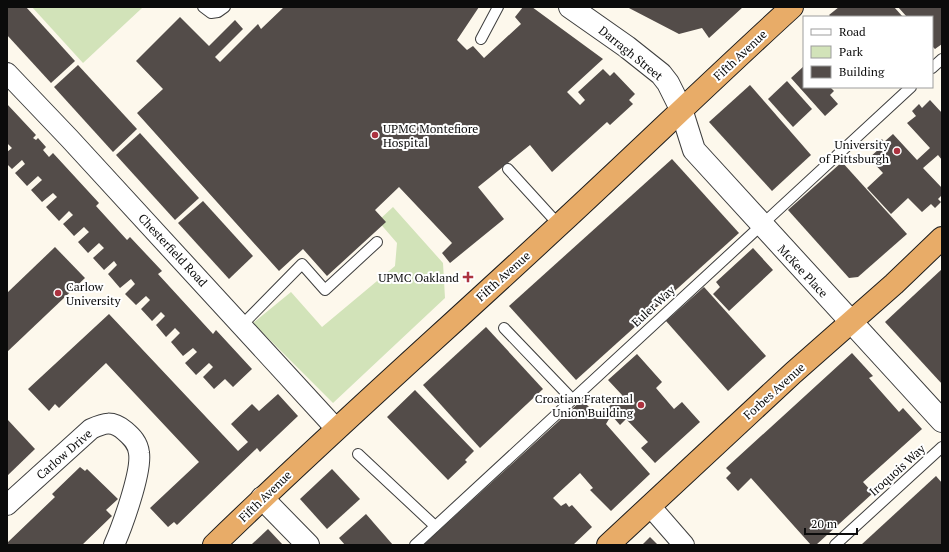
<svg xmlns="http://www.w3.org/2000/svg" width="949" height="552" font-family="'PT Serif',serif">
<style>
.green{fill:#d2e3b9}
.building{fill:#534c49}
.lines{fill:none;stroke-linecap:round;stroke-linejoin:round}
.service-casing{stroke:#3e3e3e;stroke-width:12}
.minor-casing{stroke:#3e3e3e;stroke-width:22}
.tertiary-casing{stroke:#3e3e3e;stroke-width:24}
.trunk-casing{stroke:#1c1c1c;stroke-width:24}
.service{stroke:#fff;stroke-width:10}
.minor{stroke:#fff;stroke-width:20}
.tertiary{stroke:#fff;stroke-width:22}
.trunk{stroke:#e8ac68;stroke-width:22}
.poi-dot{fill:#ac3340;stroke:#fff;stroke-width:1.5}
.labels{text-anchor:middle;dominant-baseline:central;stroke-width:4;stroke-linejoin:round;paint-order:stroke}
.street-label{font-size:12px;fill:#0b0b0b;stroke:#fff}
.poi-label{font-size:12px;fill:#0b0b0b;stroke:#fff;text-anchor:end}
</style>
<rect width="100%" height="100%" fill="#fdf8ec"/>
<g class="green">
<path d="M32,7h110v1l-59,55z"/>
<path d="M393,207l50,56 2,35 -112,105 -80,-80 38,-31 31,35 73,-61 2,-23 -19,-22z"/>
</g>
<g class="building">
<path d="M7,7h19l49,54 -24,22 -44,-48z"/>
<path d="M284,7h195l-22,33 10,10 6,-4 11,12 37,-34 -6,-7 8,-10h9l71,52 -36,33 13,13 5,-5 -7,-8 25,-23 7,7 4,-4 21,22 -6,6 4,4 -23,21 -3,-3 -55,50 -22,-27 -52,42 26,32 -54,44 -8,-10 10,-10 -53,-56 -24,23 11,12 -59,54 -24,-27 -24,22 -142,-158 26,-24 -27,-28 44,-44 29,29 26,-26 8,9 -28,28 5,5 38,-38 3,5z"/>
<path d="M627,7h116l-34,31 -7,-10 -23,6z"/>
<path d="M839,7h55l9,10h-72l-2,-2z"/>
<path d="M898,7h44v37l-7,5 -3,-3v-29h-25z"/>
<path d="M78,65l59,64 -24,23 -59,-65z"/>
<path d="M804,66v21h26l4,4 -4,4 8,9 -13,12 -34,-38z"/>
<path d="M787,81l25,28 -19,18 -25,-28z"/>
<path d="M750,85l61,70 -39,36 -63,-69z"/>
<path d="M930,100l12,13v47l-4,-5 -15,13 19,20v7l-4,4 3,3 -6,6 -4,-4 -9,8 -14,-14 -17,16 -24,-26 16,-15 -14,-15 10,-9 -4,-4 7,-6 2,3 9,-8 24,26 13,-12 -23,-25 9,-7 -4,-5 7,-7 3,4z"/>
<path d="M7,104l29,31 -3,3 3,2 2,-2 8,9 -3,3 6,7 4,-4 46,50 -3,3 31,34 3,-3 32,34 -4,3 55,60 3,-4 36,39 -19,18 -8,-8 -11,10 -11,-12 10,-10 -4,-4 -13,12 -11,-12 12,-11 -4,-4 -10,8 -12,-14 9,-9 -5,-5 -9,9 -10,-12 9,-9 -4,-4 -9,9 -11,-12 9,-9 -4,-4 -10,9 -11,-11 10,-10 -4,-5 -11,9 -12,-14 9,-9 -3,-4 -10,9 -11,-12 11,-10 -5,-5 -11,10 -10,-11 11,-10 -5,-5 -10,9 -11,-12 10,-9 -4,-4 -10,10 -13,-14 11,-10 -4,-4 -11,9 -11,-12 11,-10 -4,-4 -11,10 -12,-13 10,-9 -3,-4 -10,9 -5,-5v-12l5,-4 -5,-5z"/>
<path d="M140,133l59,65 -24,22 -59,-65z"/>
<path d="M672,159l67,74 -163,147 -67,-74z"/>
<path d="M842,162l65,72 -49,43 -9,1 -61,-68z"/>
<path d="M203,201l50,55 -24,23 -51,-56z"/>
<path d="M55,247l30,31 -78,74v-59z"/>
<path d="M753,248l20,22 -44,41 -16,-17 7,-7 -4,-5z"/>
<path d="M942,269v115l-57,-62z"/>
<path d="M704,287l62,69 -38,35 -62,-70z"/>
<path d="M109,314l129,137 10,-9 -17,-18 21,-20 7,7 19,-17 20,22 -38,36 -3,-4 -80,77 -3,-3 -6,5 -18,-19 49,-46 -93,-99 -47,45 -4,-4 -6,7 -21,-22z"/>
<path d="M486,327l57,62 -63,59 -57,-63z"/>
<path d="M852,353l21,23 -4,2 30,34 4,-4 19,21 -59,53 10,11 -57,52h-5l-60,-67 -13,13 -12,-13 5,-5 -5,-5z"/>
<path d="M637,354l25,28 -6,6 18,21 8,-7 18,20 -45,41 -14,-15 7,-6 -22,-23 -6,6 -14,-16 16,-14 -14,-15z"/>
<path d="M415,390l59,61 -9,9 2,2 -19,18 -61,-63z"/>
<path d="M582,400l16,16 4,-4 7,7 -3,5 44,50 -39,37 -21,-21 3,-2 -13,-15 -27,25 8,8 5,-3 3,4 3,-2 20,22 -19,18h-150z"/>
<path d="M7,419l28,30 -28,27z"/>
<path d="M80,467l5,4 2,-2 31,30 -12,11 6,6 -30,29h-75v-2l48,-46 -3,-3z"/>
<path d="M332,469l28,30 -33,30 -27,-30z"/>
<path d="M936,476l6,7v62h-81z"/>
<path d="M366,514l27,31h-48l-6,-7z"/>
<path d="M268,529l15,16h-30l-1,-1z"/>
<path d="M650,537l8,8h-16z"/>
</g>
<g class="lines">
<defs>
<g id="service">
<path d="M203,7l8,6 7,-1 7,-5"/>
<path d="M481,39l17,-32"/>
<path d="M932,68l10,-9"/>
<path d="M508,169l51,56"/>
<path d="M242,325l60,-61 23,26 52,-48"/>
<path d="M504,328l68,71"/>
<path d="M358,454l77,72"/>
<path d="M415,545l496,-458"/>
<path d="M835,545l107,-98"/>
</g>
<g id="minor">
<path d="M7,73l62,65 260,283 8,7"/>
<path d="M7,505l84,-76c13,-6 21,-9 34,2 7,6 13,12 14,22 3,19 -17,74 -25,92"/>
<path d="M650,506l34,39"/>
</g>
<g id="tertiary">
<path d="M570,7l57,40 34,27 7,9 13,26 13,41 248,271"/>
<path d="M262,498l46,47"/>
</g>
<g id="trunk">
<path d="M214,545c112,-109 229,-212 343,-318 79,-73 156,-148 235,-220"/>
<path d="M608,545l185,-172 101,-89 48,-46"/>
</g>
</defs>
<use href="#service" class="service-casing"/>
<use href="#minor" class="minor-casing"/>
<use href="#tertiary" class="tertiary-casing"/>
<use href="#trunk" class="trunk-casing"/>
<use href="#service" class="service"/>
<use href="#minor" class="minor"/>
<use href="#tertiary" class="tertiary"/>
<use href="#trunk" class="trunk"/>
</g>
<g class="poi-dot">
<circle cx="375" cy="135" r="4"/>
<circle cx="897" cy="151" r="4"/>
<path d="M466 271h4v4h4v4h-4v4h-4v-4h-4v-4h4z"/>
<circle cx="58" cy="293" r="4"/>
<circle cx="641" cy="405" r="4"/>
</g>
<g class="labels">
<g class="street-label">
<text transform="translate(631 53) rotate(39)">Darragh Street</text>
<text transform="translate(740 55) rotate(-43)">Fifth Avenue</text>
<text transform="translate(173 250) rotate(47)">Chesterfield Road</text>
<text transform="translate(803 271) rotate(47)">McKee Place</text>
<text transform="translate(503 276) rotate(-42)">Fifth Avenue</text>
<text transform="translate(653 306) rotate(-43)">Euler Way</text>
<text transform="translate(774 391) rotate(-42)">Forbes Avenue</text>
<text transform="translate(64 454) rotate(-41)">Carlow Drive</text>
<text transform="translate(897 470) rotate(-42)">Iroquois Way</text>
<text transform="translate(265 496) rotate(-44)">Fifth Avenue</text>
</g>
<g class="poi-label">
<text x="383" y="128" text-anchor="start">UPMC Montefiore<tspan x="383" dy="14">Hospital</tspan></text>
<text x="889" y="144">University<tspan x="889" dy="14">of Pittsburgh</tspan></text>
<text x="459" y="277">UPMC Oakland</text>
<text x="66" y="286" text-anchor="start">Carlow<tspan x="66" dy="14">University</tspan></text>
<text x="633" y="398">Croatian Fraternal<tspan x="633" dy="14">Union Building</tspan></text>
</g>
</g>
<rect width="949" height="552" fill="none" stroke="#0b0b0b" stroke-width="16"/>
<rect x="803" y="16" width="130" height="72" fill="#ffffff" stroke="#9d9d9d"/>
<rect x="811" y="29" width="20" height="6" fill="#ffffff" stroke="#9d9d9d"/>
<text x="839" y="36" font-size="12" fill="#0b0b0b">Road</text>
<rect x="811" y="46" width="20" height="12" fill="#d2e3b9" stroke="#9d9d9d"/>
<text x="839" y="56" font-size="12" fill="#0b0b0b">Park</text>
<rect x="811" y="66" width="20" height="12" fill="#534c49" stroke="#9d9d9d"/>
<text x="839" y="76" font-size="12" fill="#0b0b0b">Building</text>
<path d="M805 528v6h52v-6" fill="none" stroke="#0b0b0b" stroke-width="2"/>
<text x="811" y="528" font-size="12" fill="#0b0b0b" stroke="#ffffff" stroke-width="3" paint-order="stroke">20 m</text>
</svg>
